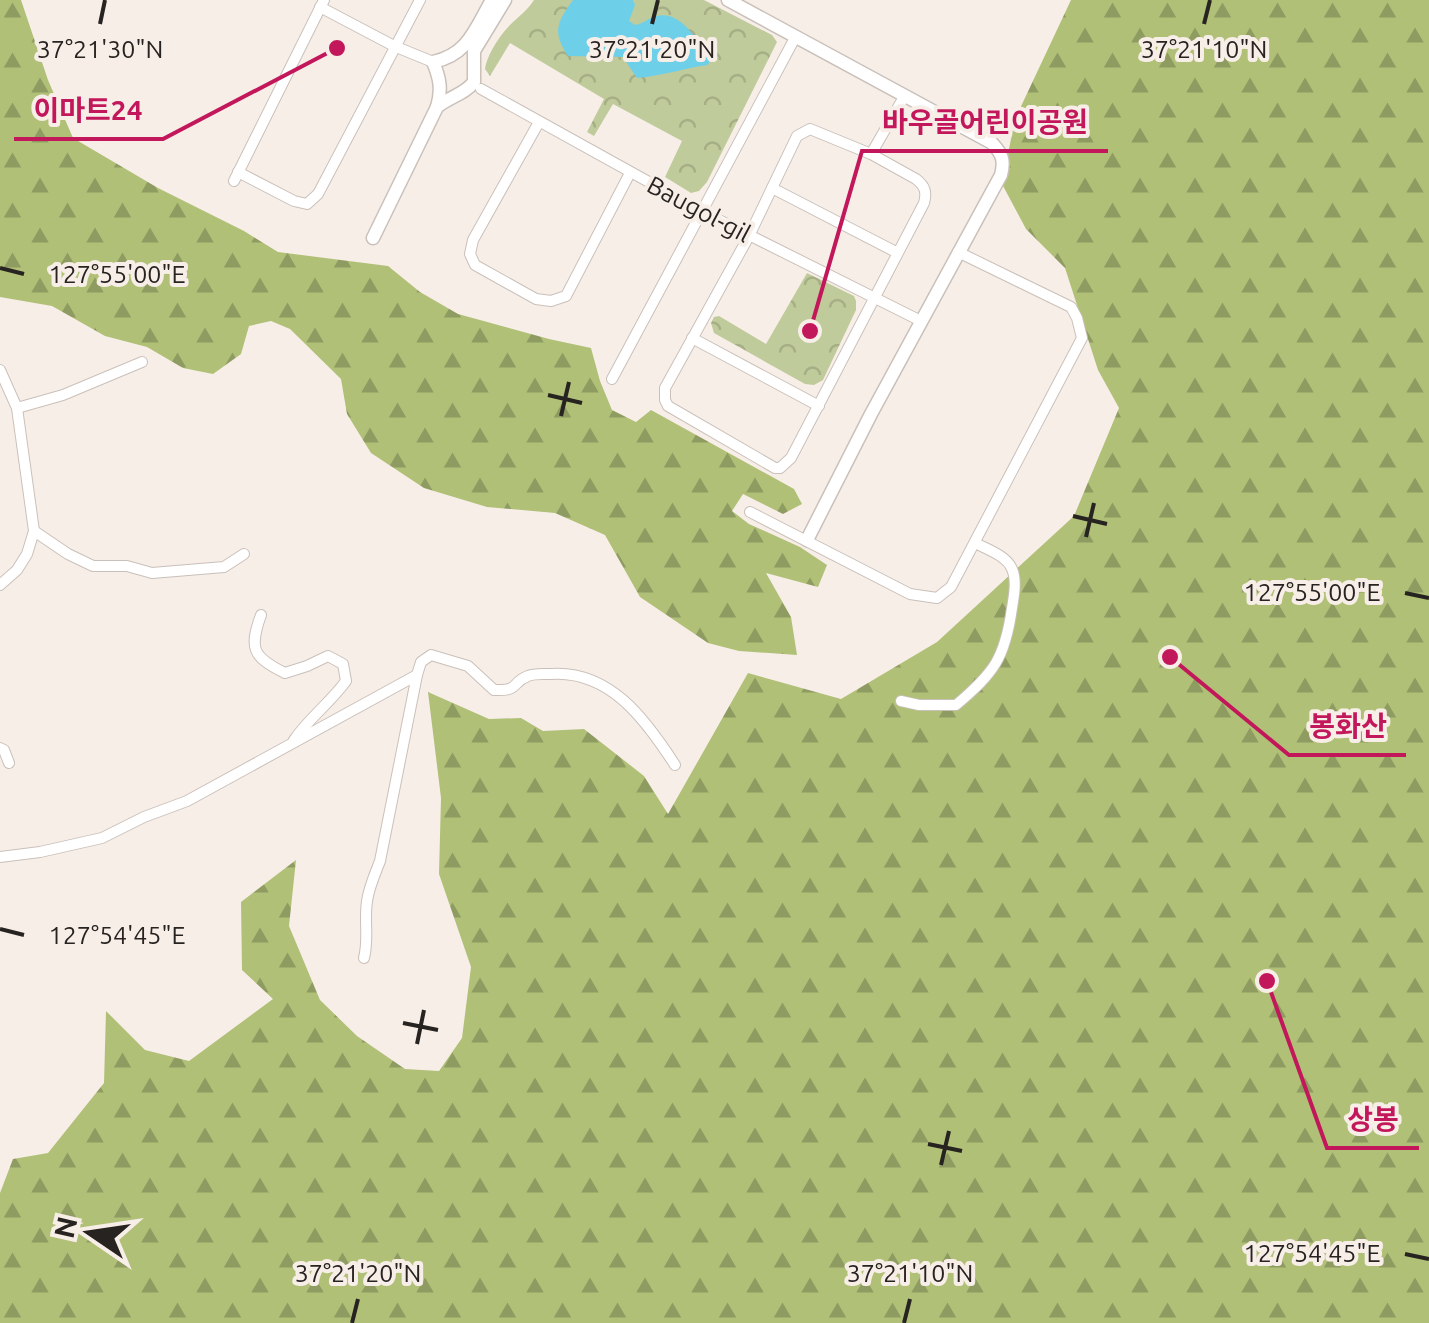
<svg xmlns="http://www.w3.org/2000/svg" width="1429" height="1323" font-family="Ubuntu,'Noto Sans KR',sans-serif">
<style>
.forest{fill:url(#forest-firs)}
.park{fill:url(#park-crowns)}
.water{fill:#6ecfe9}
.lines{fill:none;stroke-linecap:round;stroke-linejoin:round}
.minor-casing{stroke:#cac0ba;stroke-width:12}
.tertiary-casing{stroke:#cac0ba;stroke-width:15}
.minor{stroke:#fff;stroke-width:10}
.tertiary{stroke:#fff;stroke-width:12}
.ticks{fill:none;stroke:#272321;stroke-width:4}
.labels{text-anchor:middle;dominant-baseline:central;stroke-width:8;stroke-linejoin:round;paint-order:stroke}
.street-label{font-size:25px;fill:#272321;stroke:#f8eee8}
.ticks-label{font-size:25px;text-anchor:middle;fill:#272321;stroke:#f8eee8;stroke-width:8;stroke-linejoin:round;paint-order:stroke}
.leader{fill:none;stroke:#c2185b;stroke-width:4}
.callout-dot{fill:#c2185b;stroke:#f8eee8;stroke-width:4}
.callout-label{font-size:28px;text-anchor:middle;font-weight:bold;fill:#c2185b;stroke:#f8eee8;stroke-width:8;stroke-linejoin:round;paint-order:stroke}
</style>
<defs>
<pattern id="forest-firs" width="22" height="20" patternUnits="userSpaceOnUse" patternTransform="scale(2.5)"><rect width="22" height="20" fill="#b0c077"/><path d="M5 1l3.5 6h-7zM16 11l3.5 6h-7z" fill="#8f9c61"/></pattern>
<pattern id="park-crowns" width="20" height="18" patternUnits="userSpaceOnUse" patternTransform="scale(2.5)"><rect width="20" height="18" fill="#c0cb9b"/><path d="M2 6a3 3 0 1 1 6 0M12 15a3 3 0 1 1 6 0" fill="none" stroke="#a5ae85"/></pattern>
</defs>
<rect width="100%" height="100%" fill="#f8eee8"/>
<g class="forest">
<path d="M0,0h21l27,80 25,58 85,50 86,43 34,21 110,14 32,26 38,22 91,25 42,9 9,33 12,29 24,12 15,-12 143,79 8,15 -19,10 -40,-20 -11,17 17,13 51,23 27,18 -9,22 -52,-14 25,44 6,38 -58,-4 -31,-8 -68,-46 -35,-62 -50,-22 -68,-6 -63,-19 -53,-35 -24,-39 -6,-35 -51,-50 -19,-8 -22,5 -8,28 -28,20 -30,-6 -36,-21 -42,-11 -53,-30 -52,-9z"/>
<path d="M1071,0h358v1323h-1429v-130l13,-34 35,-6 56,-70 2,-72 39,39 44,11 84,-62 -31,-29 -1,-68 55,-42 -7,66 31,74 37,36 48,33 34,2 23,-33 9,-71 -32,-93 2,-76 -13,-106 61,27 32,-1 22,13 41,-2 60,47 24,38 80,-141 93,26 96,-57 137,-126 45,-108 -21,-38 -33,-102 -39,-39 -24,-45 13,-65z"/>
</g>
<g class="park">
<path d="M534,0h170l68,35 5,7 -70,140 -8,9 -8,2 -26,-16 17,-36 -69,-37 -19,32 -7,-4 17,-33 -94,-56 -20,33 -5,-7c2,-14 15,-34 25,-44 9,-9 17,-14 24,-25z"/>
<path d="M807,273l47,23 2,5v9l-33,70 -9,5 -9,-1 -91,-51 -3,-10 3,-6 5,-1 47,28z"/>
</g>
<path class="water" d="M573,0h60l2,5 -6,16 6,4c9,-1 14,-8 22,-9 24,-6 43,27 53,44l-2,5c-24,3 -46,11 -71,13l-14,-21 -55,-1c-16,-24 -11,-34 5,-56z"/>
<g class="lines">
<defs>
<g id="minor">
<path d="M320,7l74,39 39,16"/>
<path d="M481,89l222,123 218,109"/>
<path d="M539,122l-66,118 -3,14 5,11 61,34 15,2 15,-5 64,-123"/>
<path d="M810,129l61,25 45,25c9,7 11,13 8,24l-133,255 -11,10h-5l-107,-62 -3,-6v-12l84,-152 48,-100z"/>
<path d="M871,154l33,-57"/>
<path d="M238,172l56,29 13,3 11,-10 102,-194"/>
<path d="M234,181l90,-181"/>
<path d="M772,188l124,64"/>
<path d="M692,338l127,68"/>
<path d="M0,370l17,38 17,123 -7,23 -10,16 -17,15"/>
<path d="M612,379l184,-343"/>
<path d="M17,408l46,-13 79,-33"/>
<path d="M750,512l160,82 27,4 14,-11 131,-249 -5,-20 -6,-11 -113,-55"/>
<path d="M34,531l34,23 25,12h34l25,7 72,-6 20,-13"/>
<path d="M261,615c-12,33 -9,42 24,58l22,-7 21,-10 15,8 3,17c-16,22 -37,37 -52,59"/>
<path d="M901,701l18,4h37c38,-32 49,-47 56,-97 2,-12 5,-28 0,-39 -5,-13 -25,-20 -37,-26"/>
<path d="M0,748l4,2 5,13"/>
<path d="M0,857l40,-5 62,-14 42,-21 43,-16 230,-126"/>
<path d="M364,958c5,-19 0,-37 3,-57 2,-14 8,-27 13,-40l37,-186 4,-13 10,-7 37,11 26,24c27,1 16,-7 34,-14 6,-3 16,-2 23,-2 59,-4 95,46 124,91"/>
</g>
<g id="tertiary">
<path d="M728,0l264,143c10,11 13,17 9,32l-130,239 -64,126"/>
<path d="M437,107c12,-10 28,-13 37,-25v-31l31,-51"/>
<path d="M373,238l64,-131c5,-17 3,-29 -4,-45 35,-7 42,-33 59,-62"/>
</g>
</defs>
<use href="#minor" class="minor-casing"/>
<use href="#tertiary" class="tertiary-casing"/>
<use href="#minor" class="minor"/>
<use href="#tertiary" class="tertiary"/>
</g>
<path class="ticks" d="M100,24l5,-24M652,24l6,-24M1204,24l6,-24M0,268l24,6M548,395l34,8M561,416l8,-34M1073,516l34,8M1086,537l8,-34M1405,593l24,5M0,929l24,6M403,1023l35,7M417,1044l7,-34M928,1144l34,7M941,1165l8,-34M1405,1254l24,5M352,1323l6,-24M904,1323l6,-24"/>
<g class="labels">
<g class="street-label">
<text transform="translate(699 209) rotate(28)">Baugol-gil</text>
</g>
</g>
<g class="ticks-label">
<text x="652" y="58">37°21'20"N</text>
<text x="1204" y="58">37°21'10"N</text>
<text x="100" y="58">37°21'30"N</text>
<text x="117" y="283">127°55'00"E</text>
<text x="1312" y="601">127°55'00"E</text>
<text x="117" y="944">127°54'45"E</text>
<text x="1312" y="1262">127°54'45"E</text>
<text x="358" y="1282">37°21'20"N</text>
<text x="910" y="1282">37°21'10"N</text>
</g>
<path class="leader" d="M337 48L163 139H14M810 331L862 151H1108M1170 657L1289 755H1406M1267 981L1327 1148H1419"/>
<g class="callout-dot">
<circle cx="337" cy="48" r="10"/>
<circle cx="810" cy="331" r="10"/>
<circle cx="1170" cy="657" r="10"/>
<circle cx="1267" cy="981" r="10"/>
</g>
<g class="callout-label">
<text x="88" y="120">이마트24</text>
<text x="985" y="132">바우골어린이공원</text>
<text x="1348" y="736">봉화산</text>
<text x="1373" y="1129">상봉</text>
</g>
<g transform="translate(90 1233) rotate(283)" stroke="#f8eee8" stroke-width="8" paint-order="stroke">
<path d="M0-8L18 38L0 25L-18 38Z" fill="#272321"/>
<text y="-15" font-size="28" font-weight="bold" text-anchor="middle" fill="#272321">N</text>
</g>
</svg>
